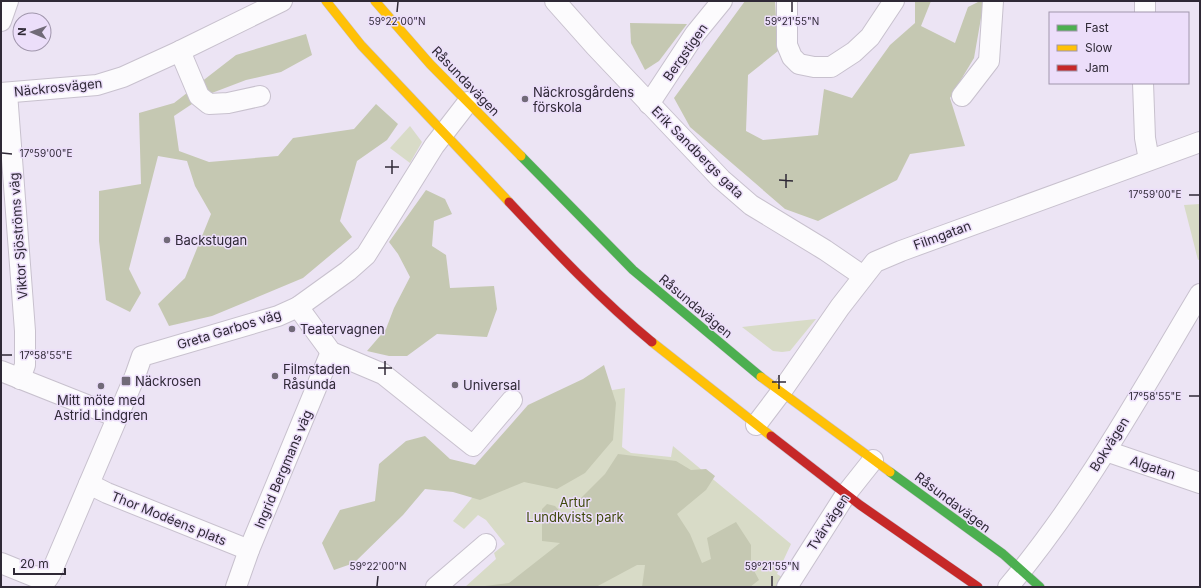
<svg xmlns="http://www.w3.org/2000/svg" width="1201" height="588" font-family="Inter,sans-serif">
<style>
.green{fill:#d8dbc7}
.forest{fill:#c5c8b2}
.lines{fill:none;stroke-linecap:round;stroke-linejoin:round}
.street-casing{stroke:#c8c1ce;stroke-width:22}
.fast-casing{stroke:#c8c1ce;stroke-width:10}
.slow-casing{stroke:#c8c1ce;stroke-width:10}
.jam-casing{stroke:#c8c1ce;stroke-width:10}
.street{stroke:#fcfbfd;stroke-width:20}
.fast{stroke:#4caf50;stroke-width:9}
.slow{stroke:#ffc107;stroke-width:9}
.jam{stroke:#c62828;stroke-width:9}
.ticks{fill:none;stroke:#2f2936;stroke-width:1.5}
.poi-dot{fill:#716a78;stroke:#ecdefa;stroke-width:1.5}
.labels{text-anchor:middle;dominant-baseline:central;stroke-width:3;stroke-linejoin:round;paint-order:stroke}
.street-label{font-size:13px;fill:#2f2936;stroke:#ecdefa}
.poi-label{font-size:13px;fill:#2f2936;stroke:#ecdefa;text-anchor:start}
.park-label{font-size:13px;fill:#3f490b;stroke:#ecdefa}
.ticks-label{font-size:10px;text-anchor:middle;fill:#2f2936;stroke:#ecdefa;stroke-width:3;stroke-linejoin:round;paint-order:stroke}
</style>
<rect width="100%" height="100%" fill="#ece4f4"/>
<g class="green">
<path d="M410,126l12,16 -12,21 -20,-15z"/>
<path d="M1200,204v55l-2,1 -14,-55z"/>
<path d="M816,319l-26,32 -8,1 -9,-1 -31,-24z"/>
<path d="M625,388l-3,59 9,6 40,4 2,-11 118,98 -14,30 21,13h-333l31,-28 -2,-6 11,-9 -19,-24 -8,-5 -14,14 -11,-8 99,-121z"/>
</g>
<g class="forest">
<path d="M745,1h30l3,50 -30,24 -2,56 17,9 55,-5 6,-46 28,9 38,-53 25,-22v-22h16l-10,25 34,17 13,-36 12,-6h4l-10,57 -24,40 15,48 -55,8 -13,26 -79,41 -33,-12 -95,-82 -16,-29z"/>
<path d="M630,23l57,1 -28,37 -14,9 -14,-27z"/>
<path d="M306,34l6,21 -31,17 -35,8 -42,16 -30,20 5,35 30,11 69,-6 15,-18 61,-9 22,-25 22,20 -11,16 -30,21 -17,60 12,16 -49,41 -91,38 -43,10 -11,-22 27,-26 26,-64 -16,-28 -8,-25 -29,-5 -29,113 12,24 -11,19 -24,-12 -7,-59v-50l42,-7 -2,-71 35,-10 62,-48z"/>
<path d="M426,190l19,9 7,15 -18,7 -2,25 14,9 4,33 44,-2 3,23 -10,28 -50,-3 -30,22h-18l-22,-5 19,-22 8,-21 16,-31 -12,-23 -9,-12z"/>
<path d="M604,365l12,38 -3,37 -28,33 -28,16 -33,-7 -44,18 -27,-8 -28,-3 -22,26 -49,48 -20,7 -12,-27 18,-33 35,-9 4,-37 27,-23 19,-5 25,23 25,6 53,-60 55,-26z"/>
<path d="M618,454l58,7 15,9 15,-1 9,7 -9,14 -29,24 13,20 12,29 9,-4 -4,-21 29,-16 15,23v20l8,15 -9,7h-108l3,-22h-8l-41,22h-119l32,-4 51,-40 -18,-2v-32l5,-5 8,2 13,14 22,-3 -14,-14 29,-29z"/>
</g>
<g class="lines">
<defs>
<g id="street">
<path d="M555,1l40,45 126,133 30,26 74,45 38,26"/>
<path d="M787,1v44l5,12 7,7 15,3h17l23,-15 16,-15 24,-36"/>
<path d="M1145,13v-12"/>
<path d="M1,21l7,-20"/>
<path d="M180,51l19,45 10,8 19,-1 32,-7"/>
<path d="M1143,83l2,55 4,22"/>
<path d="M1,93l96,-8 26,-8 57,-26 102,-50"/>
<path d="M7,93l18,238v34l-5,14"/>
<path d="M962,96l27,-35 4,-60"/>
<path d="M649,104l46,-70 27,-33"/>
<path d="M298,307l33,45 52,22 90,72 39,-46"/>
<path d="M1,371l116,46"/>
<path d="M756,425l25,-33 59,-85 35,-45 26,-11 299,-109"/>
<path d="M1106,451l94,32"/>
<path d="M89,484l18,9 142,57"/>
<path d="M1,563l32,13 15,2 3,-5 84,-197 7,-20 136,-40 20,-9 50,-36 18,-16 68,-109 34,-44"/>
<path d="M236,587l13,-37 82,-198"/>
<path d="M436,587l50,-43"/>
<path d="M787,587l59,-93 27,-34"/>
<path d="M1008,587c75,-89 132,-193 192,-293"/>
</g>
<g id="fast">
<path d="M521,156l112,114 128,107"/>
<path d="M890,472l113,82 37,33"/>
</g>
<g id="slow">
<path d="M326,1l35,44 148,157"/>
<path d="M375,1l55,63 91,92"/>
<path d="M652,342l119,94"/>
<path d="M761,377l129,95"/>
</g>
<g id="jam">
<path d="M509,202c46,49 91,97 143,140"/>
<path d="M771,436l89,69 118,82"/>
</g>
</defs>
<use href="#street" class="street-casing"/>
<use href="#fast" class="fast-casing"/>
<use href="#slow" class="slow-casing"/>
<use href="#jam" class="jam-casing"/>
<use href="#street" class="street"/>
<use href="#fast" class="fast"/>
<use href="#slow" class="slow"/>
<use href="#jam" class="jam"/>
</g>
<path class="ticks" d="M397,12l1,-10M792,12v-10M2,153l10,1M385,167h14M392,174v-14M779,180l14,1M786,188v-14M1189,195h10M2,355h10M378,368h14M385,375v-14M772,382h14M779,389v-14M1189,396h10M377,586l1,-10M772,586v-10"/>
<g class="poi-dot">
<circle cx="525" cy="99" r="4"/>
<circle cx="167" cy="240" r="4"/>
<circle cx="292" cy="329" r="4"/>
<circle cx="275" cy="376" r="4"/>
<rect x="121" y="376" width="10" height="10" rx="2"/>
<circle cx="455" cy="385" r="4"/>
<circle cx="101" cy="386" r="4"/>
</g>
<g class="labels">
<g class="street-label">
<text transform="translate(685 52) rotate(-55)">Bergstigen</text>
<text transform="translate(466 81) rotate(46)">Råsundavägen</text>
<text transform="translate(58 87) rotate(-6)">Näckrosvägen</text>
<text transform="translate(698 152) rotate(45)">Erik Sandbergs gata</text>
<text transform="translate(942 235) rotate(-20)">Filmgatan</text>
<text transform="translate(18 236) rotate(-94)">Viktor Sjöströms väg</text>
<text transform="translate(696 306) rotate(40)">Råsundavägen</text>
<text transform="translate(229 329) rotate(-17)">Greta Garbos väg</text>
<text transform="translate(1109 444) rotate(-58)">Bokvägen</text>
<text transform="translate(1153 467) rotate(19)">Algatan</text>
<text transform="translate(283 469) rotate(-67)">Ingrid Bergmans väg</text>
<text transform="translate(953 502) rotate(37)">Råsundavägen</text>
<text transform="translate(169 518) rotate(22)">Thor Modéens plats</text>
<text transform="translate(828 522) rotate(-57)">Tvärvägen</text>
</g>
<g class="poi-label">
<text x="533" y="92">Näckrosgårdens<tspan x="533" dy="15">förskola</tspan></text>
<text x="175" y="240">Backstugan</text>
<text x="300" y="329">Teatervagnen</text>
<text x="283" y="369">Filmstaden<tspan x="283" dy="15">Råsunda</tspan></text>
<text x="135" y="381">Näckrosen</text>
<text x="463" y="385">Universal</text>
<text x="101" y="400" text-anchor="middle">Mitt möte med<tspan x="101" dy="15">Astrid Lindgren</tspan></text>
</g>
<g class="park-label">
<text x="575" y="502">Artur<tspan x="575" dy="15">Lundkvists park</tspan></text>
</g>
</g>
<g class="ticks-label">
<text x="397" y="25">59°22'00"N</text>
<text x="792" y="25">59°21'55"N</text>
<text x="46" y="157">17°59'00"E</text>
<text x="1155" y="198">17°59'00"E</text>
<text x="46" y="359">17°58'55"E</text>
<text x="1155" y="400">17°58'55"E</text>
<text x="378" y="570">59°22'00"N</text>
<text x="772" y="570">59°21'55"N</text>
</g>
<rect width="1201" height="588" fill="none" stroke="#2f2936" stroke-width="4"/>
<rect x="1049" y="12" width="140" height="72" fill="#ecdefa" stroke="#a096ac"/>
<rect x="1057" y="25" width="20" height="6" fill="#4caf50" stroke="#a096ac"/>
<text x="1085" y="32" font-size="12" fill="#2f2936">Fast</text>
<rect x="1057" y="45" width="20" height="6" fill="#ffc107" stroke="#a096ac"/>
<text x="1085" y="52" font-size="12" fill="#2f2936">Slow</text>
<rect x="1057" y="65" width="20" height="6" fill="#c62828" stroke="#a096ac"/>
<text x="1085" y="72" font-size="12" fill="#2f2936">Jam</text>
<g transform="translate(32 32) rotate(272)"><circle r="19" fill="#ecdefa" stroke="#a096ac"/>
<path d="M0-3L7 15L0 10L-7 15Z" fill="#716a78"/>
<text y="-6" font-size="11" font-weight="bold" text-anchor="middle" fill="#2f2936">N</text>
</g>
<path d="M14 568v6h51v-6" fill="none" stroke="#2f2936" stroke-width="2"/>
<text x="20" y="568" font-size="12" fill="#2f2936" stroke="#ecdefa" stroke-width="3" paint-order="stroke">20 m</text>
</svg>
